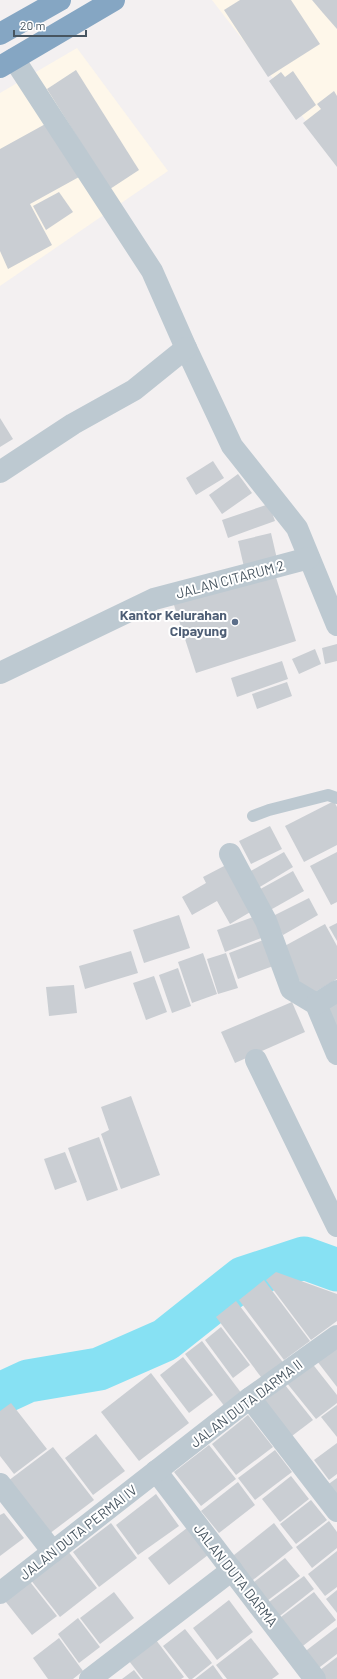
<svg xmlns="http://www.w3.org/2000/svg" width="337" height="1679" font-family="Barlow,sans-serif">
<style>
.commercial{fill:#fef7ea}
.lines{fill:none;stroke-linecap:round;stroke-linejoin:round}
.river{stroke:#87e1f3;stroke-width:43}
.building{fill:#caced3}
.lane{stroke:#bdc9d1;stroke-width:12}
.street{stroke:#bdc9d1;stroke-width:22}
.highway{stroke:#85a6c3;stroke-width:22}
.service-dot{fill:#5c6f8a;stroke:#fff;stroke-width:1.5}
.labels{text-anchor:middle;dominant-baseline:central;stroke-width:4;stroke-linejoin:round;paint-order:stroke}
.street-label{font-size:14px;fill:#475560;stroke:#fff}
.service-label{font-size:14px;font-weight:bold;fill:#4e5e75;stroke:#fff;text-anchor:end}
</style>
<rect width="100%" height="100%" fill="#f3f0f1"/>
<g class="commercial">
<path d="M212,0h125v161z"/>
<path d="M77,48l91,123 -168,115v-193z"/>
</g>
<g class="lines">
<path class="river" d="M0,1394l28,-13 71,-12 66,-29 78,-62 61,-20 33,12"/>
</g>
<g class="building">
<path d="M240,0h51l29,44 -52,33 -44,-67z"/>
<path d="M312,0h25v29l-14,-16z"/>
<path d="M76,70l63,100 -29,19 -63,-100z"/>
<path d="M293,71l23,34 -20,15 -27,-39 12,-9 4,5z"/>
<path d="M334,91l3,5v71l-34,-44 18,-14 -4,-5z"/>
<path d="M49,122l30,55 -49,27 22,41 -44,24 -8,-18v-102z"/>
<path d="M59,192l14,20 -27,18 -13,-24z"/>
<path d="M0,418l13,21 -13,8z"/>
<path d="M213,461l11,17 -28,17 -10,-17z"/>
<path d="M238,474l14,19 -30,21 -13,-19z"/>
<path d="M269,504l6,17 -47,17 -6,-18z"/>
<path d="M271,533l6,26 -33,8 -6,-26z"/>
<path d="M274,571l22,70 -100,32 -23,-71z"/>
<path d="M337,644v17l-12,3 -3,-16z"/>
<path d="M315,649l6,15 -22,10 -7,-15z"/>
<path d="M282,661l6,18 -51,18 -6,-19z"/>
<path d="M287,682l5,14 -35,13 -5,-15z"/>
<path d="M334,801l3,6v38l-33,17 -19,-36z"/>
<path d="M270,826l12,23 -31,15 -12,-23z"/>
<path d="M284,852l9,15 -40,24 -9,-16z"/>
<path d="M337,852v50l-6,3 -21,-39z"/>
<path d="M226,865l26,46 -22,13 -13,-23 -25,14 -10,-18 24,-14 -3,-6z"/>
<path d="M293,871l11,20 -39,22 -12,-20z"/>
<path d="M309,898l9,17 -35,20 -10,-19z"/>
<path d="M179,915l11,33 -46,15 -11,-33z"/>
<path d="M256,916l8,21 -39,15 -8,-22z"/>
<path d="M337,923v18l-8,-14z"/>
<path d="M325,924l12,22v33l-29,17 -27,-48z"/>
<path d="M266,939l10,26 -38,14 -9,-26z"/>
<path d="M131,951l7,22 -53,16 -6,-23z"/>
<path d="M203,953l14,41 -25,9 -14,-41z"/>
<path d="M226,953l12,35 -20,6 -11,-35z"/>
<path d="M178,968l13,38 -19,7 -13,-38z"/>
<path d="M154,976l13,36 -21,8 -13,-37z"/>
<path d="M74,985l3,28 -28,3 -3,-29z"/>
<path d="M337,999v33l-15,-25z"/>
<path d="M292,1002l13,30 -70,31 -14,-31z"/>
<path d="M131,1096l29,79 -39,14 -20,-55 8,-4 -8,-23z"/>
<path d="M99,1137l19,53 -31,11 -19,-53z"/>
<path d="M65,1152l12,30 -22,8 -11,-31z"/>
<path d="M276,1272l61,22v27l-26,19 -45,-60z"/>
<path d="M264,1280l46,61 -26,19 -45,-60z"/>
<path d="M236,1301l49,64 -21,16 -48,-64z"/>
<path d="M221,1327l29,38 -17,13 -28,-38z"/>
<path d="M202,1341l40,53 -17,13 -40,-53z"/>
<path d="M337,1346v41l-20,-26z"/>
<path d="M183,1357l30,38 -24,18 -29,-38z"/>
<path d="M311,1362l26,33v8l-21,16 -30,-37z"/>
<path d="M151,1373l38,50 -50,38 -38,-49z"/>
<path d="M285,1385l28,35 -25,19 -27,-35z"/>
<path d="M11,1403l36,46 -33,25 -14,-18v-45z"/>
<path d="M337,1405v32l-16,-20z"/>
<path d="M248,1415l25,32 -37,28 -24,-31z"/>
<path d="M96,1434l29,37 -32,24 -28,-37z"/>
<path d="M337,1443v31l-8,6 -15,-20z"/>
<path d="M209,1445l27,34 -35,27 -27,-34z"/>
<path d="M53,1447l41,53 -49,37 -41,-53z"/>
<path d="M275,1450l17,22 -37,28 -17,-22z"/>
<path d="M291,1476l18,23 -29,23 -18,-23z"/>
<path d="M337,1478v28l-14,-18z"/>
<path d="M238,1482l17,23 -36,28 -18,-22z"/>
<path d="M156,1494l23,32 -41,29 -22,-30z"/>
<path d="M311,1500l16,20 -31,24 -16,-20z"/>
<path d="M4,1513l20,25 -24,18v-41z"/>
<path d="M329,1521l8,11v16l-25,20 -16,-21z"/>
<path d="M111,1523l26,35 -38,29 -26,-35z"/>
<path d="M274,1523l19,25 -45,36 -19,-25z"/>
<path d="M187,1528l21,27 -39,30 -21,-27z"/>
<path d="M67,1550l30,38 -37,29 -30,-38z"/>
<path d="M337,1551v36l-12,9 -17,-22z"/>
<path d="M285,1558l15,18 -37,28 -14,-18z"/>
<path d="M304,1576l10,13 -38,30 -11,-14z"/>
<path d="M27,1578l30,38 -25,19 -30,-38z"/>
<path d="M337,1590v23l-11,-14z"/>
<path d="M114,1592l20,26 -34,26 -20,-26z"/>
<path d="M314,1592l22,28 -37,29 -22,-29z"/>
<path d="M229,1600l24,32 -36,28 -24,-32z"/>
<path d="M78,1618l22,29 -21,16 -21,-29z"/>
<path d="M337,1627v27l-21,16 -13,-17z"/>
<path d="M185,1629l27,34 -20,16h-3l-26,-33z"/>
<path d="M59,1638l24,33 -10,8h-25l-15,-21z"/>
<path d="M251,1638l28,36 -7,5h-45l-11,-14z"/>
<path d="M156,1640l28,37 -3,2h-38l-14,-18z"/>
<path d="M337,1657v22h-16l-5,-6z"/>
<path d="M213,1665l10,14h-28z"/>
<path d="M134,1670l7,9h-19z"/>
</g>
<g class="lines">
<path class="lane" d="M253,816l16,-6 59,-15 9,3"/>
<g class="street">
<path d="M14,59l138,212 34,77 46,98 65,82 40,97"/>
<path d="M0,472l73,-48 61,-34 52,-42"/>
<path d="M0,673l154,-74 155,-41"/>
<path d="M230,854l36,67 25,68 25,15 21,50"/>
<path d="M316,1004l21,-13"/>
<path d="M256,1060l81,166"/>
<path d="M250,1398l87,113"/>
<path d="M156,1471l159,208"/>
<path d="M0,1484l53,68"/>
<path d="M0,1593l250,-195 87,-62"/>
<path d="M90,1679l142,-109"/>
</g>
<g class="highway">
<path d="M0,34l60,-34"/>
<path d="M0,67l114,-67"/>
</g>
</g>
<circle class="service-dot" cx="235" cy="622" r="4"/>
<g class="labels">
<g class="street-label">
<text transform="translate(230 579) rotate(-15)">JALAN CITARUM 2</text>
<text transform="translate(246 1403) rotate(-37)">JALAN DUTA DARMA II</text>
<text transform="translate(78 1532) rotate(-38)">JALAN DUTA PERMAI IV</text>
<text transform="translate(236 1575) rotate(52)">JALAN DUTA DARMA</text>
</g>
<g class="service-label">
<text x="227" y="614">Kantor Kelurahan<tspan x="227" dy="16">Cipayung</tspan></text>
</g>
</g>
<path d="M14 30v6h72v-6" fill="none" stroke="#475560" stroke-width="2"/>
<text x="20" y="30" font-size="12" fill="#475560" stroke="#ffffff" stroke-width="3" paint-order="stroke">20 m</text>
</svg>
